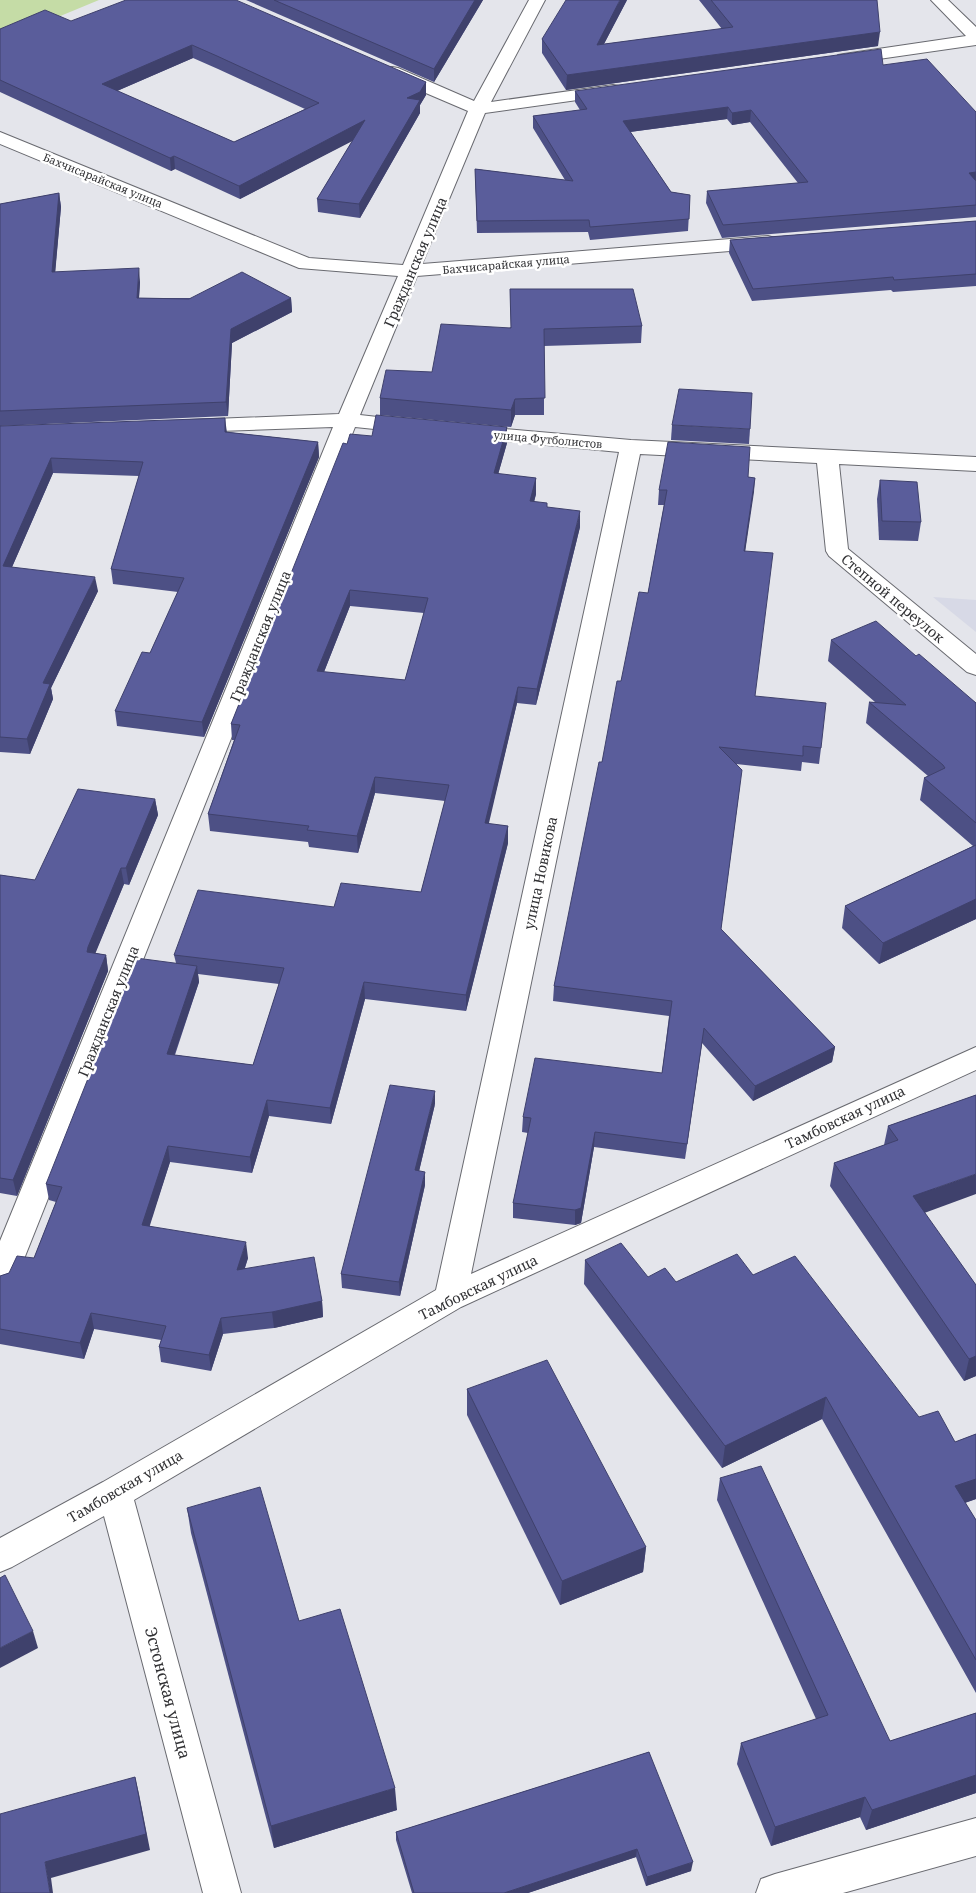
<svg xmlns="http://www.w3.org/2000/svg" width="976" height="1893" font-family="'Noto Serif',serif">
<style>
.built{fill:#d7d9e6}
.green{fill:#c5dca6}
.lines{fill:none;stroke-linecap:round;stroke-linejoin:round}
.minor-casing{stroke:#696a70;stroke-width:2}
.minor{fill:#fff;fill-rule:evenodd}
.wall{fill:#4d5085;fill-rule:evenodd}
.shaded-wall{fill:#3f416c}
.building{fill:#5a5d9b;stroke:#3f416c;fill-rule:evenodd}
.labels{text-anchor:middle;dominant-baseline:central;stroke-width:5;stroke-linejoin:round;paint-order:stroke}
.far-street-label{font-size:11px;fill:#323235;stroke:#fff}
.street-label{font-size:14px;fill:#323235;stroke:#fff}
.near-street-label{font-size:16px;fill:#323235;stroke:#fff}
</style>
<rect width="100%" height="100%" fill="#e4e5eb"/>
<path class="built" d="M933,597l43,3v32z"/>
<path class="green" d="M0,0h99l-99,41z"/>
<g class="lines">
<defs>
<g id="minor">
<path d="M529,0h16l-54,102 122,-17 6,1 3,4 -3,4 -6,1 -128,18 -63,151 346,-28 7,2 3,4 -3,4 -7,2 -351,28 -57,139 53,6 8,1 3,5 -3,5 -8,1 -58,-6 -339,852 -5,9 -11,4v-51l333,-814 -144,5 -8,-1 -3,-5 3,-5 8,-1 150,-6 59,-138 -99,-8 -299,-124v-12l309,126 94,7 65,-154 -82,-35 -3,-4 3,-4 6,-1 6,1 76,33z"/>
<path d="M931,0h17l28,27v18l-132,19 -6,-1 -3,-4 3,-4 6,-1 122,-18z"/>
<path d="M471,426l160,14 345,17v14l-137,-7 9,85 128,105v21l-9,-3 -138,-116 -3,-5 -9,-88 -177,-9 -169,820 505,-227v23l-515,237 -327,193 107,393h-38l-99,-377 -92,51 -12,5v-34l103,-56 333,-192 183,-838 -156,-15 -3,-5 3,-5z"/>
<path d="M976,1818v38l-133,37h-87l5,-14 14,-5z"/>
</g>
</defs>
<use href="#minor" class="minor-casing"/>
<use href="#minor" class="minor"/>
</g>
<g class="wall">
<path d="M246,0h237l-49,82z"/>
<path d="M627,0l-23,44 118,-15 -23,-29h178l1,46 -312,44 -24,-37v-14z"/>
<path d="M71,21l355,61v13l-6,10v8l-60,105 -42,-6 -1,-13 36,-59 -113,59 -65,-30 -4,2 -171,-79v-63zM193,58l25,11 87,40 -71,33 -117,-51z"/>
<path d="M883,65l93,47v105l-254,21 -16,-35 1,-12 91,-8 -48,-61 -18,3 -5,-6 -97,13 41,60 19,3 -2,36 -98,9 -2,-8 -111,1 -2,-64 90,11 -32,-52v-12l47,-6 -5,-8v-11z"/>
<path d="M59,193l2,14 -6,65 85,10 -1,16h152l1,14 -60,31 -4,73 -228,10v-222z"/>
<path d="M976,221v65l-83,6 -2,-2 -139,11 -23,-48 1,-13z"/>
<path d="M510,289l132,37 -1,17 -97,3v69h-29l-4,12 -131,-12v-17l52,-26 79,-45z"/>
<path d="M672,425l78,4 -1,15 -78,-4z"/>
<path d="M0,426l227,6 91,10 1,15 -115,280 -87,-11 -2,-15 35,-58 28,-61 -65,-8 -2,-15 28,-93 -86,-3 -41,94 86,24 -47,97 2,11 -23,55 -30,-2z"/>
<path d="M507,427v16l-9,31 38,4v16l-2,8 13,5 33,20 -44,178 -19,-2 -29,121 20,2v17l-42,168 -101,-12 -34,125 -62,-8 -17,57 -82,-11 -21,64 99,32 -3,10 77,33 1,16 -49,11 -51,6 -12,37 -50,-9 -2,-15 2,-7 -67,-11 -10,30 -84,-15v-68l9,-3 25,-15 22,-56 -7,-2 -3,-16 130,-221 -2,-8 160,-48 87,-15 24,-91 -70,-8 -17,60 -49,-6 -1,-5 -98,-11 -2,-17 26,-74h-2l-1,-16 116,-280 25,-8zM350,606l74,7 -19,67 -81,-8zM198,974l81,10 -26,81 -78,-10 24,-73z"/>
<path d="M748,477l7,1 -10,73 10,145 66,52 -2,16 -17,-2 -1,9 -65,-7 4,21 -19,144 114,118 -3,15 -79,39 -51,-58 -17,116 -91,-12 -13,76 -6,2 -62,-7v-15l15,-70 -6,-1 1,-15 139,-44 7,-57 -116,-15 1,-15 48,-224 19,-81 27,-88 16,-88h-6l1,-15z"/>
<path d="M880,480l41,42 -3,19 -39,-1 -2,-41z"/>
<path d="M831,640l85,16 60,47v216l-97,45 -37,-36 3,-22 128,-60 -53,-46 4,-22 4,-2 -62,-53 3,-21h6l-47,-41z"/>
<path d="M155,799l3,16 -29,70 -5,-1 -29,69 11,2 2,16 -91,225 -17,-3v-318l35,5z"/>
<path d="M976,1095l-52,118 52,72v91l-12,5 -134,-195 4,-23 50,-18 4,-19z"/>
<path d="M435,1104l-16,67 6,14 -25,111 -58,-8 -1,-14z"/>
<path d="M585,1260l63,17 28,5 77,-7 166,142 36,25 21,-8v65l-11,4 11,17v173l-154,-274 -100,49 -138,-184z"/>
<path d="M467,1389l179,158 -3,25 -83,33 -93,-190z"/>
<path d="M720,1478l170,263 86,-28v80l-110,37 -6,-13 -89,29 -34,-82 4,-21 75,-24 -99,-219z"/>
<path d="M187,1508l112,113 98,189 -123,38 -83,-315z"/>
<path d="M649,1752l42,119 -45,15 -10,-29 -108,36h-116l-16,-53v-8z"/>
</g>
<g class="shaded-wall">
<path d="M475,0h8l-49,82v-13z"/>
<path d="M620,0h7l-31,59 1,-14z"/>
<path d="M880,32l-2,14 -312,44 1,-15z"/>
<path d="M192,45l1,13 -90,39 -1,-13z"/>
<path d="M426,82v13l-6,10v8l-60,105 -1,-14 48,-106z"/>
<path d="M728,107l-1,12 -105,14 1,-12z"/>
<path d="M751,110l-1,12 -18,3v-12z"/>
<path d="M365,120l1,14 -126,65 -1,-13z"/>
<path d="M174,156l1,13 -4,2 -1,-13z"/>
<path d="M976,172v12l-7,-11z"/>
<path d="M59,193l2,14 -7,79 -2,-14z"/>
<path d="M139,268l1,14 -2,30 -1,-14z"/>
<path d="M291,298l1,14 -60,31 -4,73 -2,-14 5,-73z"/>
<path d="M515,399v16l-4,12v-17z"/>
<path d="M225,418l2,15 -2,-1z"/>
<path d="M507,427v16l-13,46v-16z"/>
<path d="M318,442l1,15 -115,280 -2,-15z"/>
<path d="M51,458l2,15 -47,108 -3,-15z"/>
<path d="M536,478v16l-6,23v-16z"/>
<path d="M755,478l-1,14 -11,74 1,-15z"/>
<path d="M580,511v16l-44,178 1,-16z"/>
<path d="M95,577l3,14 -47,97 2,11 -23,55 -3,-15 16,-56z"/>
<path d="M350,590v16l-32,81 -1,-16z"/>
<path d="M518,687l-1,16 -32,137v-17z"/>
<path d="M375,777v16l-17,60 -1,-17z"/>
<path d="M155,799l3,16 -29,70 -3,-17z"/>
<path d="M508,826v17l-42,168v-16z"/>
<path d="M121,868l3,16 -33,80 -4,-12 1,-5z"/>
<path d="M976,899v20l-97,45 4,-21z"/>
<path d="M106,955l2,16 -91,225 -4,-16z"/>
<path d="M197,966l2,16 -30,88 -2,-16z"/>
<path d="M364,982l1,17 -34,125 -1,-16z"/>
<path d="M704,1028l-2,15 -17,116 2,-15z"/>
<path d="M835,1047l-3,15 -79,39 2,-15z"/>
<path d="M435,1091v13l-19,80 -1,-14z"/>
<path d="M267,1100l2,16 -17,57 -2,-16z"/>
<path d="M595,1132l-1,15 -13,76 -6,2v-15z"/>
<path d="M168,1146l2,16 -25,79 -3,-16z"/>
<path d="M425,1172v13l-25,111 -1,-14z"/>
<path d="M976,1174v20l-68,25 5,-23z"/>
<path d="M246,1242l2,16 -9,27 -2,-15z"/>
<path d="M322,1301l1,16 -49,11 -2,-16z"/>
<path d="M91,1313l3,16 -10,30 -4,-16z"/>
<path d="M221,1318l2,16 -12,37 -2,-16z"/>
<path d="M976,1356v20l-12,5 5,-22z"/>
<path d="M826,1397l-4,22 -100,49 3,-22z"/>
<path d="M976,1479v20l-27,9 6,-22z"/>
<path d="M646,1547l-3,25 -83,33 2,-24z"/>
<path d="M33,1631l5,17 -38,20v-20z"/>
<path d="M976,1775v18l-110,37 6,-20z"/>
<path d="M135,1777l4,17 11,56 -99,28 2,15h-3l-5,-31z"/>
<path d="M395,1788l2,22 -123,38 -3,-22z"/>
<path d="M865,1797l-5,20 -89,29 4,-19z"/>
<path d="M637,1849l-1,8 -108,36h-24z"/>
<path d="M693,1862l-2,9 -45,15 1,-9z"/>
</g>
<g class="building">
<path d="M126,0h110l190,82 -6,10 -13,6 13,2 -61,104 -42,-5 48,-79 -126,66 -65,-30 -4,2 -170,-78v-51l45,-19 26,11zM192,45l25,11 102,47 -85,39 -132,-58z"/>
<path d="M274,0h201l-41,69z"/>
<path d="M566,0h54l-23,45 136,-18 -22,-27h166l3,32 -313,43 -25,-36z"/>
<path d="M881,49l2,16 44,-6 49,53v60l-7,1 7,8v24l-253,20 -16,-34 101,-9 -57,-72 -19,3 -4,-6 -105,14 48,71 19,3 -1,24 -99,8 -1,-7 -112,1 -2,-52 98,12 -40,-65 54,-7 -12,-18z"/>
<path d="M59,193l-7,79 87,-4 -2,30 52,1 53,-27 49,26 -60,31 -5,73 -226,9v-207z"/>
<path d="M976,221v53l-82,6 -1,-3 -140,12 -23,-49z"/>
<path d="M510,289h123l9,37 -98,3 1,69 -30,1 -4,11 -131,-12 6,-28 46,2 9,-48 70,4z"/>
<path d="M679,389l73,4 -2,36 -78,-4z"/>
<path d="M376,415l131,12 -13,46 42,5 -6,23 17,2v4l33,4 -43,178 -19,-2 -33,136 23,3 -42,169 -102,-13 -34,126 -63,-8 -17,57 -82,-11 -26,79 104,17 -9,28 77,-13 8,44 -50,11 -51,6 -12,37 -50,-8 7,-21 -75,-13 -11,30 -80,-14v-53l9,-3 8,-17 17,2 28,-71 -16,-3 90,-226 61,8 -30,88 86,11 31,-97 -110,-13 24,-65 136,17 7,-24 80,9 28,-107 -74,-8 -18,59 -50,-6 2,-4 -101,-12 32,-89 -9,-1 112,-281 4,1 3,-10 22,2zM350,590l78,8 -23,82 -88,-9z"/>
<path d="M225,418v14l93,10 -116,280 -87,-11 27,-59 8,1 34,-75 -73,-9 32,-107 -92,-4 -48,108 92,11 -52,106 7,1 -23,55 -27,-2v-311z"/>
<path d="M668,442l82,5 -2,30 7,1 -11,73 29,2 -18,143 71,7 -5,45 -18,-2v10l-84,-9 23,23 -21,159 114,118 -80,39 -51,-58 -17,116 -92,-12 -14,76 -6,2 -62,-7 18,-85 -8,-1 12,-59 127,15 10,-72 -118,-15 45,-224h3l15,-81h4l18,-89 9,1 19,-103h-8z"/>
<path d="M880,480l37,2 4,40 -39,-1z"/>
<path d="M876,621l40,35 3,-2 57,49v120l-52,-45 21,-10 -2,-3 -74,-63 37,3 -75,-65z"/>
<path d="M78,789l77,10 -29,69h-5l-33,79 -1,5 19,3 -93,225 -13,-2v-303l35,5z"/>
<path d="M976,845v54l-93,44 -38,-37z"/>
<path d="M390,1085l45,6 -20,79 10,2 -26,110 -58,-8z"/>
<path d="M976,1095v79l-63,22 63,89v71l-7,3 -135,-196 64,-23 -10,-14z"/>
<path d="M621,1243l27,34 17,-9 11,14 61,-28 16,21 42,-19 124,161 19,-6 17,31 21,-8v45l-21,7 21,34v140l-150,-263 -101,49 -140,-186z"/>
<path d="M547,1360l99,187 -84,34 -95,-192z"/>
<path d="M761,1466l129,275 86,-28v62l-104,35 -7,-13 -90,30 -34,-84 87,-28 -108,-237z"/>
<path d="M260,1487l39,134 41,-12 55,179 -124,38 -84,-318z"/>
<path d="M5,1575l28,56 -33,17v-70z"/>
<path d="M649,1752l44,110 -46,15 -10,-28 -133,44h-90l-18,-61z"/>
<path d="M135,1777l11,57 -101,28 5,31h-50v-79z"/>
</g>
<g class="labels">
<g class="far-street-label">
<text transform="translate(103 180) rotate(22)">Бахчисарайская улица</text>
<text transform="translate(506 264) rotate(-5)">Бахчисарайская улица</text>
<text transform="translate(548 439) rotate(5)">улица Футболистов</text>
</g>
<g class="street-label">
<text transform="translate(415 262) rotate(-67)">Гражданская улица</text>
<text transform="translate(893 598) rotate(40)">Степной переулок</text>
<text transform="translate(260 636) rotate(-68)">Гражданская улица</text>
<text transform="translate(540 873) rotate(-78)">улица Новикова</text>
<text transform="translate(108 1011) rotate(-68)">Гражданская улица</text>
<text transform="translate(845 1117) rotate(-25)">Тамбовская улица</text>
<text transform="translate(478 1287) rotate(-26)">Тамбовская улица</text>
<text transform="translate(125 1486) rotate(-30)">Тамбовская улица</text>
</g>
<g class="near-street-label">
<text transform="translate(168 1693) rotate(75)">Эстонская улица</text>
</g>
</g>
</svg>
